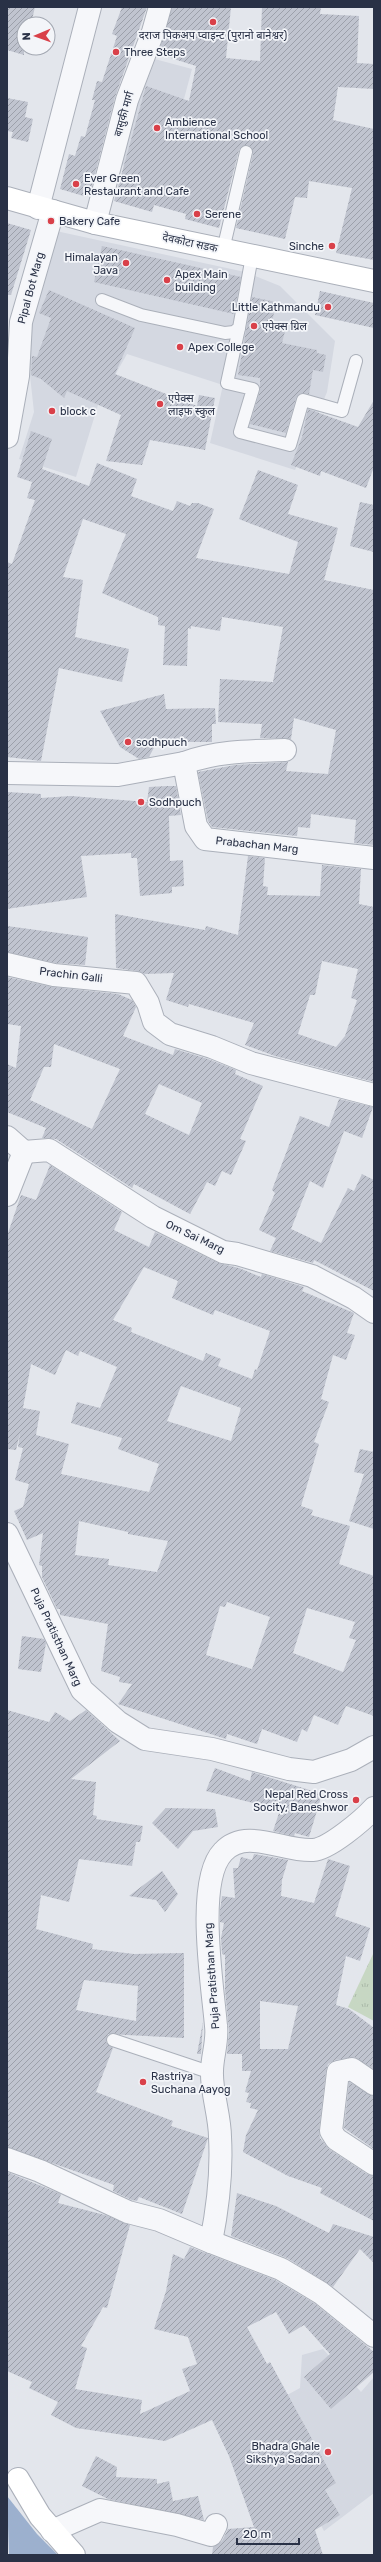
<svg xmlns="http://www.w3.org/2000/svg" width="381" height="2562" font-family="Rubik,'Noto Sans Devanagari',sans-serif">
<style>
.built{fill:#d4d8e1}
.grass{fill:url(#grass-tufts)}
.water{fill:#9cb0ce}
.building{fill:url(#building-hatch);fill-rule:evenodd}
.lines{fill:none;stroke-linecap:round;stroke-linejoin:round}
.lane-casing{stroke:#abb0ba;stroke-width:14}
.street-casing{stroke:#abb0ba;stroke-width:24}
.secondary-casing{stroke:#abb0ba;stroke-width:24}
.lane{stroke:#f6f7fa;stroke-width:12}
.street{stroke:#f6f7fa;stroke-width:22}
.secondary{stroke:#fff;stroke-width:22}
.poi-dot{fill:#d94049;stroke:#f3f5f9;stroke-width:1.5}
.labels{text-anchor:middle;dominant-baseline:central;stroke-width:3.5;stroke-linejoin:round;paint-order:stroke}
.poi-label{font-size:11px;fill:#293146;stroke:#f3f5f9;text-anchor:start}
.street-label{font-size:11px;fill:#293146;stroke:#f3f5f9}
</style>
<defs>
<pattern id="grass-tufts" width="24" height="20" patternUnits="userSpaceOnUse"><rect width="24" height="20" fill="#c7d7c3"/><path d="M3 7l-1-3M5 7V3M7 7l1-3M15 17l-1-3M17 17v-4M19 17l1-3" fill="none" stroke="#abb9a9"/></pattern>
<pattern id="building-hatch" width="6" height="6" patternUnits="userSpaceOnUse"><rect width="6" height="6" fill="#c0c4cf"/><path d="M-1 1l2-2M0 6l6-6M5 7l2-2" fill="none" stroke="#9ca0aa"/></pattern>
</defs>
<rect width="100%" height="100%" fill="#e3e6ec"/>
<g class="built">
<path d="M147,57l45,12 -29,108 -42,-12z"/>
<path d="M56,231l189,41 35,14 55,55 -8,51 -32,78 -85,-27 13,-58 -96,-31 -29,51 -22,72 -57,-18 15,-47 -9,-82z"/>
<path d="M323,2349l38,43 13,-15v116l-50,38 -64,-121 40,-22 2,-33z"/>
</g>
<path class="grass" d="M374,1952v69l-26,-14z"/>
<path class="water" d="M7,2496l30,38 21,21h-49z"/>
<g class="building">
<path d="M7,7h28l-4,17h-7v31l-17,-5z"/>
<path d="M122,7h25l-32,90 -25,96h-2l-1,4 -27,-8 9,-35 6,2 6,-20 4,1 10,-37h-3l5,-19 5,1 15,-46 -5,-2z"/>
<path d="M172,7h59l-5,51 34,3 2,-54h59l-1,7 39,2 -2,47 17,1v25l-36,-2 -5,33 41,9v131l-38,-7 16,-65 -43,-7 -2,17 -12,-1 -10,42 -49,-11 17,-74 -2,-7 -4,-2 -6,2 -2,3 -20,78 -34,-9 1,-5 -32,-9 -2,7 -38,-11 32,-115 43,15 7,-35 -38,-12z"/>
<path d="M7,98l21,4 -3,15 8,2 -5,23 -17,-4 2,-6 -6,-1z"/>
<path d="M7,223l24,7 -20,65h-4z"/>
<path d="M102,246l139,31 -7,37 -140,-32z"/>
<path d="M49,290l86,38 -20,46 82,32 2,-11 16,3 -10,52 -55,-10 -8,25 -36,-4 15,-46 -54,-24 -3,7 -23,-19 -10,-4 1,-19 5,1 14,-39 -12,-5z"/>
<path d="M320,291l54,12v25l-59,-13z"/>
<path d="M252,297l24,5 -5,26 14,3 -3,12 35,7v3l9,2 -3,17 -10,-2 -4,24 -8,-1 -5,5 -10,35 -36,-9 10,-33v-13l-22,-3z"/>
<path d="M374,400v67l-8,21 -45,-17 -1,5 -29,-11 11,-28 6,-28 50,18z"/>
<path d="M31,431l21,8 -10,30 47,17 8,-23 40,16 -6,17 42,15 4,-10 13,5 2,-3h6l16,6 -18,49 93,16 9,-32 -59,-23 19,-49 40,15 -10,29 50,14 -14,52 50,10v255l-20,-2 2,-23 -45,-6 -1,14 -12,-1 -1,9 -85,-9 -4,-6 -10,-49 37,-7 53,-3 -2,9 42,3 8,-44 -42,-12 -3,21 -31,-1 2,-14 -44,-2 2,-43 53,3 10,-55 -61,-10 -2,14 -29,-5v3l-3,-1 -1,38 -24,-1 2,-39 -7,-1v-8l-56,-24 24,-59 -43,-15 -20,58 20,3 -8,57 54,12 -7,33 -63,-14 -18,93 -34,-4v-195l5,2 23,-64 -8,-2 5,-16 -15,-5z"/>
<path d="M360,502l14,3v47l-24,-6z"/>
<path d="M164,694l2,15 49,-1 1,16h-4v18h-55l-8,15 -10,2 -19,-12 -20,-36z"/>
<path d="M167,786h9l5,29 -12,1 1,45 13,-1 1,26 -12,1v6l-32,3 -3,-38h-6v-5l-50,3 6,41 -80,12v-117l34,2v4l30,-2 76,6 2,-15z"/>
<path d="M248,856l17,2 -2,28 5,1 -1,8 53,1 2,-31 39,4 -2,35 15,3v175l-99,-26 -30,-11 9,-22 -65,-19 -1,3 -22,-7 8,-27 -29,1 -8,-3 -21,-3 -1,-54 90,16 1,-4 32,9zM322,961l36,8 -7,29 6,2 -12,36 -9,11 -38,-13 12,-39h5z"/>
<path d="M7,926l81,11 -3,28 -29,-2 -49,-11z"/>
<path d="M7,977l46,10 65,7 14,6 4,7 -13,29 50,19 2,-6 33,10 28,11 -1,4 28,12 -23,53 6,2 -15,34 -9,-4 -7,15 -8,-4 -17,32 -56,-30 -2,4 -76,-49 -14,-1 4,-10 -39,-16v-48l9,4 5,-42 -14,-2zM54,1044l66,25 -28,60 -62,-29 14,-33h7zM159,1084l43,19 -13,32 -44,-21z"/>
<path d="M339,1099l34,8 -11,31 -18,-7 -21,57 -13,-7 -19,48 30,14 27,-55 6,3 8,-17 12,6v111l-60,-31 -1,3 -43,-12 6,-13 -17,-8 16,-37 -3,-3 28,-74 29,11z"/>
<path d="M50,1165l72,47 -8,18 35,17 6,-15 63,31 21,5 22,9 1,-3 42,13 -2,4 52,22 -7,20 8,2 -9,25 -13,-5 -12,44 8,3 -15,40 5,2 -18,62 12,4 -2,5 39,11 -11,38 35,12v140l-28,-10 -8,19 -24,-10 -7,17 -5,-3 -5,13 -35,-13 -5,15 -30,-10 -1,5 -108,-35 14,-20 -13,-2 1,-5 -19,-6 7,-47 -48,-9v-6h-3l-15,-32v-11l-3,-1 4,-32 -16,7 -13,-29 9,-4 6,-23 -14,-4 8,-32 -5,-1 2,-14 -4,17 -9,-1v-213l14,-41 15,5zM144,1267l34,14 -6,17 41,17 2,-5 55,21 -13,39 -2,-1 -3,10 -34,-13 3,-7 -15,-6 -3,8 -72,-29 1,-4 -19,-8zM66,1350l12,6 2,-5 37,16 -17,41 -23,-6 -6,21 51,15 -4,11 41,15 -10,28 -88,-18 8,-30 -33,-9 4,-24 -17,-3 8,-44 24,11zM181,1386l60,22 -10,33 -64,-20zM79,1521l49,11v2l40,7 -11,31 -49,-7 1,-6 -34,-4zM227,1602l43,15 -18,52 -46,-14 14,-49 5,1zM307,1608l48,14 -6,16 7,2 -13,32 -50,-19z"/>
<path d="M360,1449l14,3v77l-25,-8 15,-47 -10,-2z"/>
<path d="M22,1636l22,3 2,4 -5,29 -23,-3z"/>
<path d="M7,1710l42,12 6,-10 15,9 16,-11 34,31 -49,38 25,3 -3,33 4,1 -1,3 47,7 -3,16h-4l-4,24 -53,-7 -10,43 -28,-7 -5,34 57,15 -1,5 42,5 50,-1v85l-76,-4 -2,8 7,6 -17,44 77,29 -2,5 37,12 -26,76 -43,-17 -2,4 -5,-1 -19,-9 1,-6 -107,-38zM84,1980l54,6 -2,35 -60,-11z"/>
<path d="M215,1768l35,13 2,-9 70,22 -13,43 -14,-4 -1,3 -21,-5 7,-21 -74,-19z"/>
<path d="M166,1808l49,1 3,18 -25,4 -15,18 -26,-26z"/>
<path d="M254,1854l34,6 -6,20 -1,16 33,7 14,-44 22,7 -15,50 35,12 -10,33 -14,-5 -10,49 13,4 25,19v41l-20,-12 -19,3 -7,4 -2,7 -7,59 1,8 9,11 38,25 7,2v45l-54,-28 2,-5 -34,-12 -45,-24 3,-17 12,-25 -8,-2 1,-5 -5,-1 3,-9 -4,-1 6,-21h-9v-17h-15l2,-23 -4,-41v-35l-3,-1 -1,-16 3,-15 -4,-1v-12l2,-14 13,2 -2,-30h5l3,-11 11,3zM260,2001l38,5 -10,43h-28z"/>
<path d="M162,1871l16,23 -13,18 -9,-12 -27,-4z"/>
<path d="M203,2022l-2,32h-4z"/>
<path d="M349,2082l25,14v53l-30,-21z"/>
<path d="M7,2172l54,22 -3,9 47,12 25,10 -23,83 -4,-1 -22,39 6,2 -12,41 67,11 -2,14 50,-23 -8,-22 15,-5 -9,-27 -34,-8 12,-38 7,-37 11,5 6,-12 85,33 39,23 60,49v20l-43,37 -27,-32 26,-23 -26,-29 -15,9 -13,-22 -29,15 20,37 3,-2 66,121 -11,7 15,25 -25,15 8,25h-111l1,-8 9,-6 6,-12 26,-2 -25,-71 -17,-36 -47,21 -89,-13 -25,-13 7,-13 -29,-14 3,-6 -25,-11z"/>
<path d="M237,2193l39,13 53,27 4,-9 41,13v26l-14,-14 -27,38 -46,-29 -56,-22z"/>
<path d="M96,2456l21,11 -1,10 41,2v5l12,-3 4,20 25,-5 6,24 -96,-21 -26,-13z"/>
</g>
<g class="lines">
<defs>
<g id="lane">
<path d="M223,250l23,-98"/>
<path d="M102,300l39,15 84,18 9,-1 5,-4 13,-72"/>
<path d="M239,328l-12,55 26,6 -13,43 50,13 13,-45 39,11 14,-50"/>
<path d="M113,2040l99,33"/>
</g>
<g id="street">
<path d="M38,208l52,-201"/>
<path d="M95,223l32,-123 26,-68 7,-25"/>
<path d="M7,437l11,-61 3,-54 32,-111"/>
<path d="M184,763c33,-12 66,-12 101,-13"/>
<path d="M7,773l111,2 66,-12 12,63 9,13 169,19"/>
<path d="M7,964l47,11 82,8 12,20 6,19 16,12 42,13 39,16 123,32"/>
<path d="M7,1137l17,15"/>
<path d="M24,1152l25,-2 104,67 70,35 14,2 75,22 42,22 20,14"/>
<path d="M7,1195l17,-43"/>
<path d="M7,1534l75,156 36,32 27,17 67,10 77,20 25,3 37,-12 23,-13"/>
<path d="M374,2084l-22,-15 -14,3 -7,59 5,8 38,25"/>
<path d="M7,2159l33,12 88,41 31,8 52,22c7,-35 11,-70 9,-105 0,-21 -9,-46 -8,-66 0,-14 6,-30 4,-45 -3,-38 -21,-145 7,-174 23,-25 61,0 90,-2 16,-1 50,-30 61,-42"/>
<path d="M211,2242l70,27 40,24 53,43"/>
<path d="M52,2531l48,-21 77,15 34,10 5,-10"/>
</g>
<g id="secondary">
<path d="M7,198l88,25 279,58"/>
<path d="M18,2479l22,37 34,39"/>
</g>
</defs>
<use href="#lane" class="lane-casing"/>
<use href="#street" class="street-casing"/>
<use href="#secondary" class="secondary-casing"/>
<use href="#lane" class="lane"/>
<use href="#street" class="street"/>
<use href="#secondary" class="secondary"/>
</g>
<g class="poi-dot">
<circle cx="213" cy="22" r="4"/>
<circle cx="116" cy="52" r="4"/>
<circle cx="157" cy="128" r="4"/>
<circle cx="76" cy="184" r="4"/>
<circle cx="197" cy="214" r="4"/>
<circle cx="51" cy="221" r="4"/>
<circle cx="332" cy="246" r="4"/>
<circle cx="126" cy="263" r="4"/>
<circle cx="167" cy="280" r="4"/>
<circle cx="328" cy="307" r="4"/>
<circle cx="254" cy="326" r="4"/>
<circle cx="180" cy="347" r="4"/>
<circle cx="160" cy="404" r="4"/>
<circle cx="52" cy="411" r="4"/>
<circle cx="128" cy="742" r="4"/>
<circle cx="141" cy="802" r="4"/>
<circle cx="356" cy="1800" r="4"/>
<circle cx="143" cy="2082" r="4"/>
<circle cx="328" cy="2452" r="4"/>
</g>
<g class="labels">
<g class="poi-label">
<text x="213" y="35" text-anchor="middle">दराज पिकअप प्वाइन्ट (पुरानो बानेश्वर)</text>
<text x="124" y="52">Three Steps</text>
<text x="165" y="122">Ambience<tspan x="165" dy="13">International School</tspan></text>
<text x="84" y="178">Ever Green<tspan x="84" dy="13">Restaurant and Cafe</tspan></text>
<text x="205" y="214">Serene</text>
<text x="59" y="221">Bakery Cafe</text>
<text x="324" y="246" text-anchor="end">Sinche</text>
<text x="118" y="257" text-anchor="end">Himalayan<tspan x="118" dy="13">Java</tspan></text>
<text x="175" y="274">Apex Main<tspan x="175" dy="13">building</tspan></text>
<text x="320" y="307" text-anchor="end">Little Kathmandu</text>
<text x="262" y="326">एपेक्स ग्रिल</text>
<text x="188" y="347">Apex College</text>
<text x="168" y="398">एपेक्स<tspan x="168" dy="13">लाइफ स्कुल</tspan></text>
<text x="60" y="411">block c</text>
<text x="136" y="742">sodhpuch</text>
<text x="149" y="802">Sodhpuch</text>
<text x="348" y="1794" text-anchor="end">Nepal Red Cross<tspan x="348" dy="13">Socity, Baneshwor</tspan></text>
<text x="151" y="2076">Rastriya<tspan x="151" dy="13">Suchana Aayog</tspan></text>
<text x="320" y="2446" text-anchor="end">Bhadra Ghale<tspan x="320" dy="13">Sikshya Sadan</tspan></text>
</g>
<g class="street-label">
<text transform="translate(124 114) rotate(-74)">बासुकी मार्ग</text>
<text transform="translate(190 243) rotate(12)">देवकोटा सडक</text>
<text transform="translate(31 288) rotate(-75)">Pipal Bot Marg</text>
<text transform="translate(257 845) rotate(6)">Prabachan Marg</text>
<text transform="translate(71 975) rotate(7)">Prachin Galli</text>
<text transform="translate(195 1237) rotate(25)">Om Sai Marg</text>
<text transform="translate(56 1637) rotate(65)">Puja Pratisthan Marg</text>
<text transform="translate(212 1976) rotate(-94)">Puja Pratisthan Marg</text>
</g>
</g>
<rect width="381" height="2562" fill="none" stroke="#293146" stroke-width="16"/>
<g transform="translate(36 36) rotate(268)"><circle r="19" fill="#f3f5f9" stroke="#a2a7b1"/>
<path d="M0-3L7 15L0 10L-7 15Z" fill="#d94049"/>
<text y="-6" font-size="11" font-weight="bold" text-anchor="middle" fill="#293146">N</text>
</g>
<path d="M237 2538v6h62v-6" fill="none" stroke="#293146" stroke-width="2"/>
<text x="243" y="2538" font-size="12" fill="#293146" stroke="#f3f5f9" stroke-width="3" paint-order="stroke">20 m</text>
</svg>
